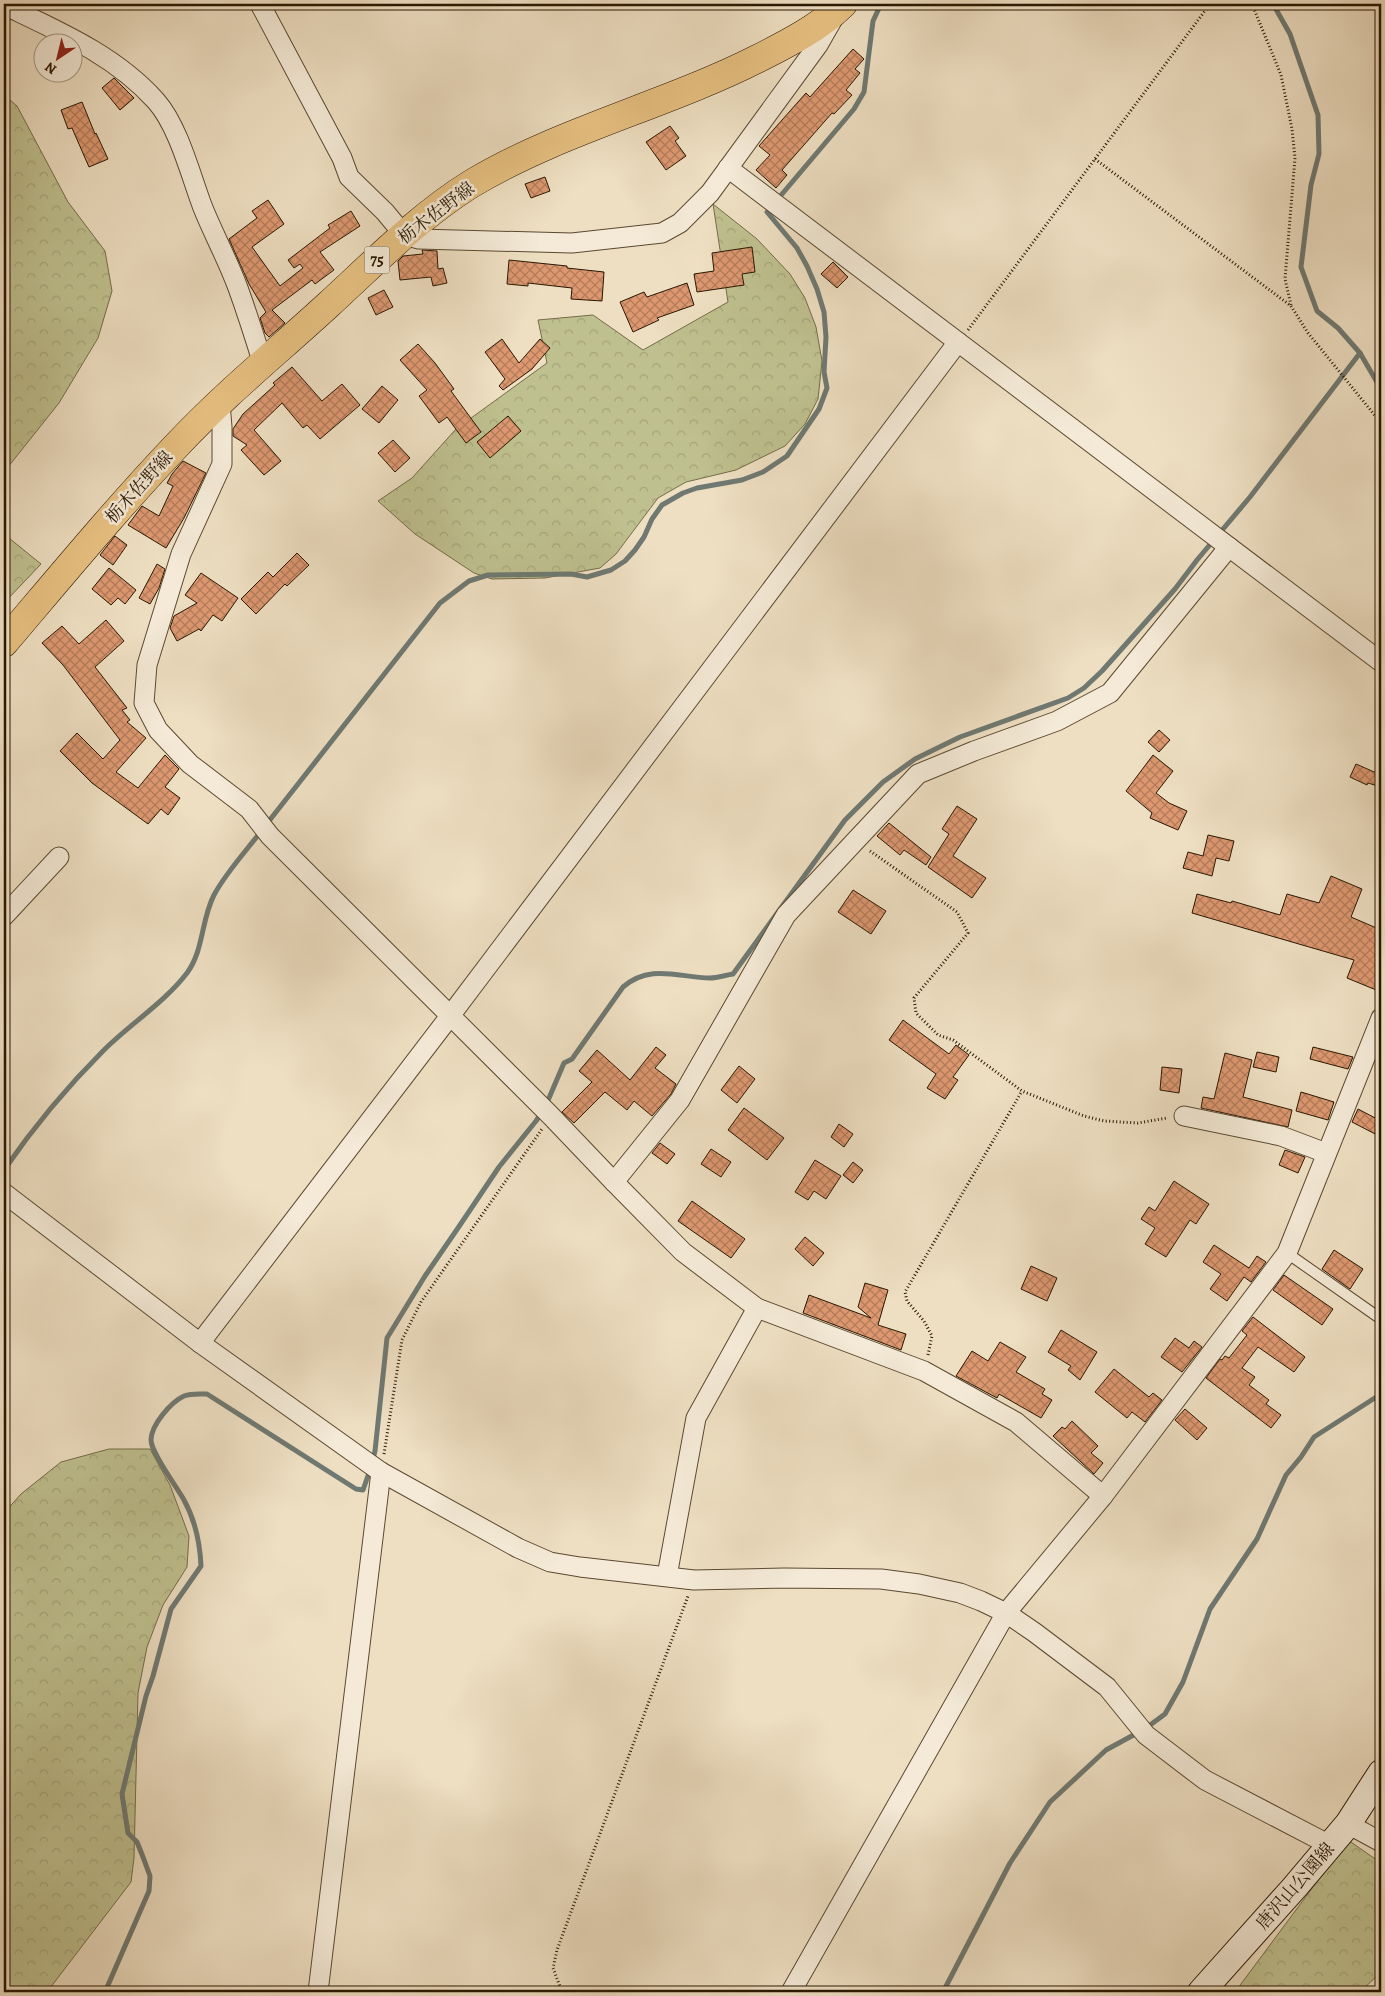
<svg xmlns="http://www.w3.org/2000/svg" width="1385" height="1996" font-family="Alegreya,'Noto Serif JP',serif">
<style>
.forest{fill:url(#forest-crowns);stroke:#746c48}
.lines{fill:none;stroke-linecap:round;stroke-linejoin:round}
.stream{stroke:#6f7972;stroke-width:5}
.building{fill:url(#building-cross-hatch);stroke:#2a1701}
.lane-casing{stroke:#5b4931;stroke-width:12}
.street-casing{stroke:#5b4931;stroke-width:21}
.secondary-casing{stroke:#2a1701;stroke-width:28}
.primary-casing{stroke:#2a1701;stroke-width:29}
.path{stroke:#2a1701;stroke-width:3;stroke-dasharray:1 2.5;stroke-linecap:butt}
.lane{stroke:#f4ead7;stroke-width:10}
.street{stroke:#f4ead7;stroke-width:19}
.secondary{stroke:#f4ead7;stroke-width:26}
.primary{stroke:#e7c081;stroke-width:28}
.labels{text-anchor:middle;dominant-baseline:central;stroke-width:5;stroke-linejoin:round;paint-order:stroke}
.shield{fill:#f4ead7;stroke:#675641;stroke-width:1}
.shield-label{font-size:16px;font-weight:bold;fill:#2a1701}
.street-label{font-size:18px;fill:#2a1701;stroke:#f4ead7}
</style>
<defs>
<pattern id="forest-crowns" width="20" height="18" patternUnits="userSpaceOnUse" patternTransform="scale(1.25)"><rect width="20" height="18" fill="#bfc08f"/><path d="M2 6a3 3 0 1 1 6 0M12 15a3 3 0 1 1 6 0" fill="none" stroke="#a4a47a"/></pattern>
<pattern id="building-cross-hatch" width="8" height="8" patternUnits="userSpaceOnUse" patternTransform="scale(1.25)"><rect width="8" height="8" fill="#dd9870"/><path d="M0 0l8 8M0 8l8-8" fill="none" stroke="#b37b5a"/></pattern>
</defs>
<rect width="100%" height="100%" fill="#eedfc2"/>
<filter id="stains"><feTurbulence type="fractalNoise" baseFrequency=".004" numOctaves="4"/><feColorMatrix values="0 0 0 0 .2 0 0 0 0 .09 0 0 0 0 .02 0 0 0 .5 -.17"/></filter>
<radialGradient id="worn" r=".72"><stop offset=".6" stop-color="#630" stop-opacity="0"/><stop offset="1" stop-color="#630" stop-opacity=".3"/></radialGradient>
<g class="forest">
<path d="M4,95l13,11 51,96 37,49 7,40 -14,47 -39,65 -55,69z"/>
<path d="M713,204l44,35 33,35 15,24 11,29 6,34 -4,38 -13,25 -20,22 -49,24 -50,12 -28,16 -42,56 -16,14 -55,10 -53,1 -18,-6 -59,-39 -37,-33 34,-23 44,-49 91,-66 -9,-43 55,-5 50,35 85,-48z"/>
<path d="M4,534l37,30 -37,39z"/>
<path d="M109,1449h41l20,36 19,51 -2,31 -24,38 -16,42 -9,46 -4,165 -3,24 -84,110h-43v-479l17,-19 40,-32z"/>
<path d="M1348,1840l33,23v109l-21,20h-125z"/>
</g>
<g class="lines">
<g class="stream">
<path d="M1273,4l17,30 28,81 1,39 -8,31 -10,82 16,44 21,17 22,25 21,36"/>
<path d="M777,200l77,-91 10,-17 9,-71 8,-17"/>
<path d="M269,821l171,-218 29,-22 19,-6 83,-1 16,3 24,-7 14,-9 10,-11 9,-13 8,-18 10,-14 21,-12 14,-5 45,-8 21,-8 24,-16 32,-47 8,-21 -3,-16 2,-35 -2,-25 -7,-23 -10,-23 -10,-18 -30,-36 5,-6"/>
<path d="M546,1105l18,-42 8,-4 51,-72c27,-23 54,-10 87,-9 7,0 16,-3 23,-4l112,-154 38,-38 32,-23 45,-22 108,-39 16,-10 18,-17 73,-82 22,-29 53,-63 110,-144"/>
<path d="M4,1170c29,-42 63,-83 99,-119 27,-27 61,-48 84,-78 17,-23 14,-53 27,-78 11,-21 31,-43 45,-61"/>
<path d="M372,1462l3,-11 12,-113 38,-62 33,-48 41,-61 37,-46 6,-9"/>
<path d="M1146,1728l19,-14 18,-32 27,-73 47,-70 29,-64 15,-18 13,-20 67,-43"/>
<path d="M105,1992l44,-101 1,-15 -7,-19 -6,-15 -9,-9 -6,-39 24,-98 7,-20 18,-67 30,-43c-1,-23 -6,-46 -17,-66 -7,-13 -33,-47 -33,-60 0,-15 20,-38 33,-44 8,-3 15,-2 23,-2l149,95 7,1 7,-20"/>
<path d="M943,1992l67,-129 40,-61 56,-52 33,-18"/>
</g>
</g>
<g class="building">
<path d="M853,49l11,10 -9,10 5,4 -14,17 6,5 -18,19 -2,-1 -50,57 5,5 -11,13 -20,-18 14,-15 -11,-9 47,-53 4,4z"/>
<path d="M114,78l20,20 -14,12 -18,-22z"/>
<path d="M82,102l13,32 1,-1 12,26 -19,8 -17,-39 -4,1 -7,-19z"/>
<path d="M670,126l9,12 -4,3 11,15 -20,14 -20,-28z"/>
<path d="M545,177l5,14 -19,7 -6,-14z"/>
<path d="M268,200l16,24 -32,23 28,39 23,-18 -3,-4 -6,4 -6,-8 42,-32 -2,-3 23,-14 9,15 -40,26 14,18 -19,14 -3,-4 -40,30 13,13 -16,14 -4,-4 -5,-15 6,-6 -17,-28 -20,-45 28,-21 -5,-7z"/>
<path d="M752,247l3,25 -13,2 2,11 -47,7 -3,-18 20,-3 -2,-18z"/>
<path d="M422,250l15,1 1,18 5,-1 4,15 -14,3 -2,-9 -31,3 -2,-19 5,-5 20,-2z"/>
<path d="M509,260l58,6v2l37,4 -2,29 -31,-2 1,-11 -44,-5v3l-21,-2z"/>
<path d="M833,262l15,15 -11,11 -16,-14z"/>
<path d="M687,283l7,22 -37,13 2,2 -26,12 -13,-30 24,-10 3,5z"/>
<path d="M384,290l9,17 -17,8 -8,-17z"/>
<path d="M502,339l17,24 21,-24 10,9 -18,21 -29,21 -4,-4 6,-7 -20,-27z"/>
<path d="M418,344l17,19 19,26 -3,2 30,41 -15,11 -19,-26 -8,6 -20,-27 8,-6 -27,-30z"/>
<path d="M292,367l30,34 20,-17 18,21 -40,34 -13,-14 -4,3 -21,-25 -28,27 27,31 -17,14 -23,-25 6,-5 -14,-9v-7l10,-15 32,-29 -2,-2z"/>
<path d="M382,386l16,14 -19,23 -17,-14z"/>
<path d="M508,416l13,15 -31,27 -13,-16z"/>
<path d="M393,440l17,18 -15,14 -17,-19z"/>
<path d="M183,461l23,12 -22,45 -18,30 -38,-23 14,-19 17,10 14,-30 -6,-3 5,-9z"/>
<path d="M115,536l12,9 -14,20 -13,-10z"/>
<path d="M297,553l12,12 -22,21 -2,-2 -29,30 -15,-15 27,-27 5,5z"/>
<path d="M157,564l8,5 -6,19 -9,16 -11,-6z"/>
<path d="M109,568l27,22 -11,14 -7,-6 -7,7 -19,-16z"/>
<path d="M201,573l37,25 -16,23 -9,-6 -12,16 -2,-2 -22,12 -7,-13 4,-12 23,-13 -12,-8z"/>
<path d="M106,620l18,21 -29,26 32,41 -5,2 8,10 -3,2 19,16 -30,34 22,16 27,-33 14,14 -14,18 15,11 -12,17 -7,-6 -13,15 -56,-41 -32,-32 17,-18 26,26 17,-19 -57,-75 -21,-22 20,-17 17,18z"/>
<path d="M1159,730l11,10 -11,12 -11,-10z"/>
<path d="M1153,755l20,16 -17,22 13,10 18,8 -9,19 -28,-12 2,-5 -26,-22z"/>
<path d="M1356,764l25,11v12l-13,-4 -1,2 -17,-8z"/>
<path d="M957,806l20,13 -24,37 33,22 -14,20 -44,-31 21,-33 -7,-5z"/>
<path d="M889,823l42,34 -5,8 -22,-15 -4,5 -23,-19z"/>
<path d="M1208,835l26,6 -5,20 -13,-3 -4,18 -29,-8 5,-16 15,4z"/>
<path d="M1331,876l31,13 -11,28 30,13v62l-34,-14 7,-18 -162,-47 5,-19 34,9 1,-2 48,14 7,-21 32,9z"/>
<path d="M853,890l33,21 -15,23 -33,-22z"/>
<path d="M903,1020l46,34 7,-9 13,10 -16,22 5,3 -13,19 -18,-11 9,-14 -47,-34z"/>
<path d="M656,1047l10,8 -11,13 21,16 -5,10 -19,22 -18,-15 -7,9 -22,-18 -31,31 -12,-11 30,-30 -13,-11 18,-21 33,30z"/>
<path d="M1313,1047l40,10 -5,12 -38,-10z"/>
<path d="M1257,1052l22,5 -3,15 -23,-5z"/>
<path d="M1225,1053l27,7 -9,37 49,13 -4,17 -87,-19 2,-11 11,2z"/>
<path d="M739,1066l16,13 -18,24 -16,-13z"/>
<path d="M1162,1067l20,2 -3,24 -19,-3z"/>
<path d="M1301,1092l33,10 -6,18 -32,-9z"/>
<path d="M744,1108l40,30 -17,22 -39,-30z"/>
<path d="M1358,1109l23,12v16l-29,-15z"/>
<path d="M839,1124l14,10 -9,13 -13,-10z"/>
<path d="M660,1143l15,11 -8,10 -15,-11z"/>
<path d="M711,1149l20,13 -10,15 -20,-13z"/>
<path d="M1285,1150l20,7 -7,16 -19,-8z"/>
<path d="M815,1160l26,16 -15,23 -12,-8 -6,9 -13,-8z"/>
<path d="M853,1162l10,8 -10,13 -10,-8z"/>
<path d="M1174,1181l35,23 -13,20 -6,-4 -24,37 -21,-13 10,-16 -14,-9 8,-12 6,4z"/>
<path d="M692,1201l53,38 -14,19 -53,-37z"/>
<path d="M805,1237l19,16 -11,13 -18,-17z"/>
<path d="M1214,1245l35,23 8,-12 9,6 -15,20 -7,-5 -17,24 -17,-12 11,-15 -18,-12z"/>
<path d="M1334,1250l29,19 -13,20 -28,-20z"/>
<path d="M1031,1266l26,12 -10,23 -26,-12z"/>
<path d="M1284,1275l49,34 -11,16 -49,-35z"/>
<path d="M865,1283l23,7 -10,35 28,9 -5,16 -98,-37 6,-18 62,23 -13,-11z"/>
<path d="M1253,1317l52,40 -11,15 -36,-25 -16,21 13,9 -6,8 20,15 -3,4 15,11 -10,13 -65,-50 14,-19 2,1 3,-4 4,2 18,-23 -5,-4z"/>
<path d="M1061,1330l36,22 -17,28 -12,-10 3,-4 -23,-14z"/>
<path d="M1175,1338l14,10 5,-7 8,6 -20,25 -21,-15z"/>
<path d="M1000,1342l26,15 -10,15 29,17 -3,5 10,6 -11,18 -42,-24 -2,4 -41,-22 16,-25 16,10z"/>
<path d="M1114,1369l35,28 4,-4 9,7 -17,22 -13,-10 -5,6 -32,-26z"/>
<path d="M1185,1409l22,19 -10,12 -22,-20z"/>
<path d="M1072,1421l26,25 -7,7 12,10 -9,11 -41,-38 9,-9 3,2z"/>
</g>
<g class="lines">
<defs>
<path id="lane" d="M1287,1253l94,66"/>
<g id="street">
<path d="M260,4l82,154 7,19 36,35 19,23 15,4 153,4 90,-10 18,-10 30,-30 108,-148 16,-28"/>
<path d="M4,5c54,26 111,50 152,96 23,26 35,76 47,107 11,27 25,53 35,80 9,25 17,50 25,76"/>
<path d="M728,168l653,494"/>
<path d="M220,403l2,24v37l-41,90 -34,111 -3,38 14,27 32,34 59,45 21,27 281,280 63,66 69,70 74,56 167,63 92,51 87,74"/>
<path d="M4,916l55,-59"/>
<path d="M1184,1116l97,20 45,17"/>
<path d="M614,1182l66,-82 106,-185 132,-141 56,-23 83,-30 53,-28 119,-146"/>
<path d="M4,1193l196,150 181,129 137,76 32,14 30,5 114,13 90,-2 97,1 38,5 41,9 21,8 25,12 28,19 73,55 39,48 59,45 117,61 10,2"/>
<path d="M200,1343l250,-327 508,-674"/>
<path d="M667,1576l29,-158 61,-110"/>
<path d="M1348,1824l33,18"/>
<path d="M318,1992l63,-520"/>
<path d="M791,1992l215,-379 97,-117 184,-243 94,-235"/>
</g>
<path id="secondary" d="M1201,1992l93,-104 54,-64 33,-51"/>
<path id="primary" d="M4,643c57,-67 113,-135 174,-199 46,-49 100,-93 150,-139 46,-42 90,-88 143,-121 88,-53 195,-79 286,-125 30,-15 63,-32 86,-55"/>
</defs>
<use href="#lane" class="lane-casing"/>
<use href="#street" class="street-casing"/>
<use href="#secondary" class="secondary-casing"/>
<use href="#primary" class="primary-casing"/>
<g class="path">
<path d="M1252,4l29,71 11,54 3,29 -10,121 6,26"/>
<path d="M1095,159l196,147 17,27 73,90"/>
<path d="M968,330l242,-326"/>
<path d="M870,851l87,61 11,21 -54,65 2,15 22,22 15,5 69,51 62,25 20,5 34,2 29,-5"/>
<path d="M4,1225l6,-7"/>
<path d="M928,1355l4,-19 -8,-15 -17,-20 -2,-9 117,-201"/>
<path d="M384,1454l18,-114 19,-38 121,-173"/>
<path d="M562,1992l-9,-24 4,-18 131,-354"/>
</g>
<use href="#lane" class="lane"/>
<use href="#street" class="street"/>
<use href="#secondary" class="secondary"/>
<use href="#primary" class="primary"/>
</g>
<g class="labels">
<rect class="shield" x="364.5" y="246.5" width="25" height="27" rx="4"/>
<g class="shield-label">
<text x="377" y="260">75</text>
</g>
<g class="street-label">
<text transform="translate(436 213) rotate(-37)">栃木佐野線</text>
<text transform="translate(139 487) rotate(-48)">栃木佐野線</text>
<text transform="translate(1295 1886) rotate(-49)">唐沢山公園線</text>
</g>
</g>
<rect width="1385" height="1996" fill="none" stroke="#eedfc2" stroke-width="20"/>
<rect x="5" y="5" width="1375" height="1986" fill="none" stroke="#2a1701" stroke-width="2.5"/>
<rect x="10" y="10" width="1365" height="1976" fill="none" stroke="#2a1701"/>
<g transform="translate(58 58) rotate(215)"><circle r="24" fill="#f4ead7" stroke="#a39681"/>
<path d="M0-4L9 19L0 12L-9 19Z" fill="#8f2418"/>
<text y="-8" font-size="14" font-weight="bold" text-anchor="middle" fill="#2a1701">N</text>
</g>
<rect width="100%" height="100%" filter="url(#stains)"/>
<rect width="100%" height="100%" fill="url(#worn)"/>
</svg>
